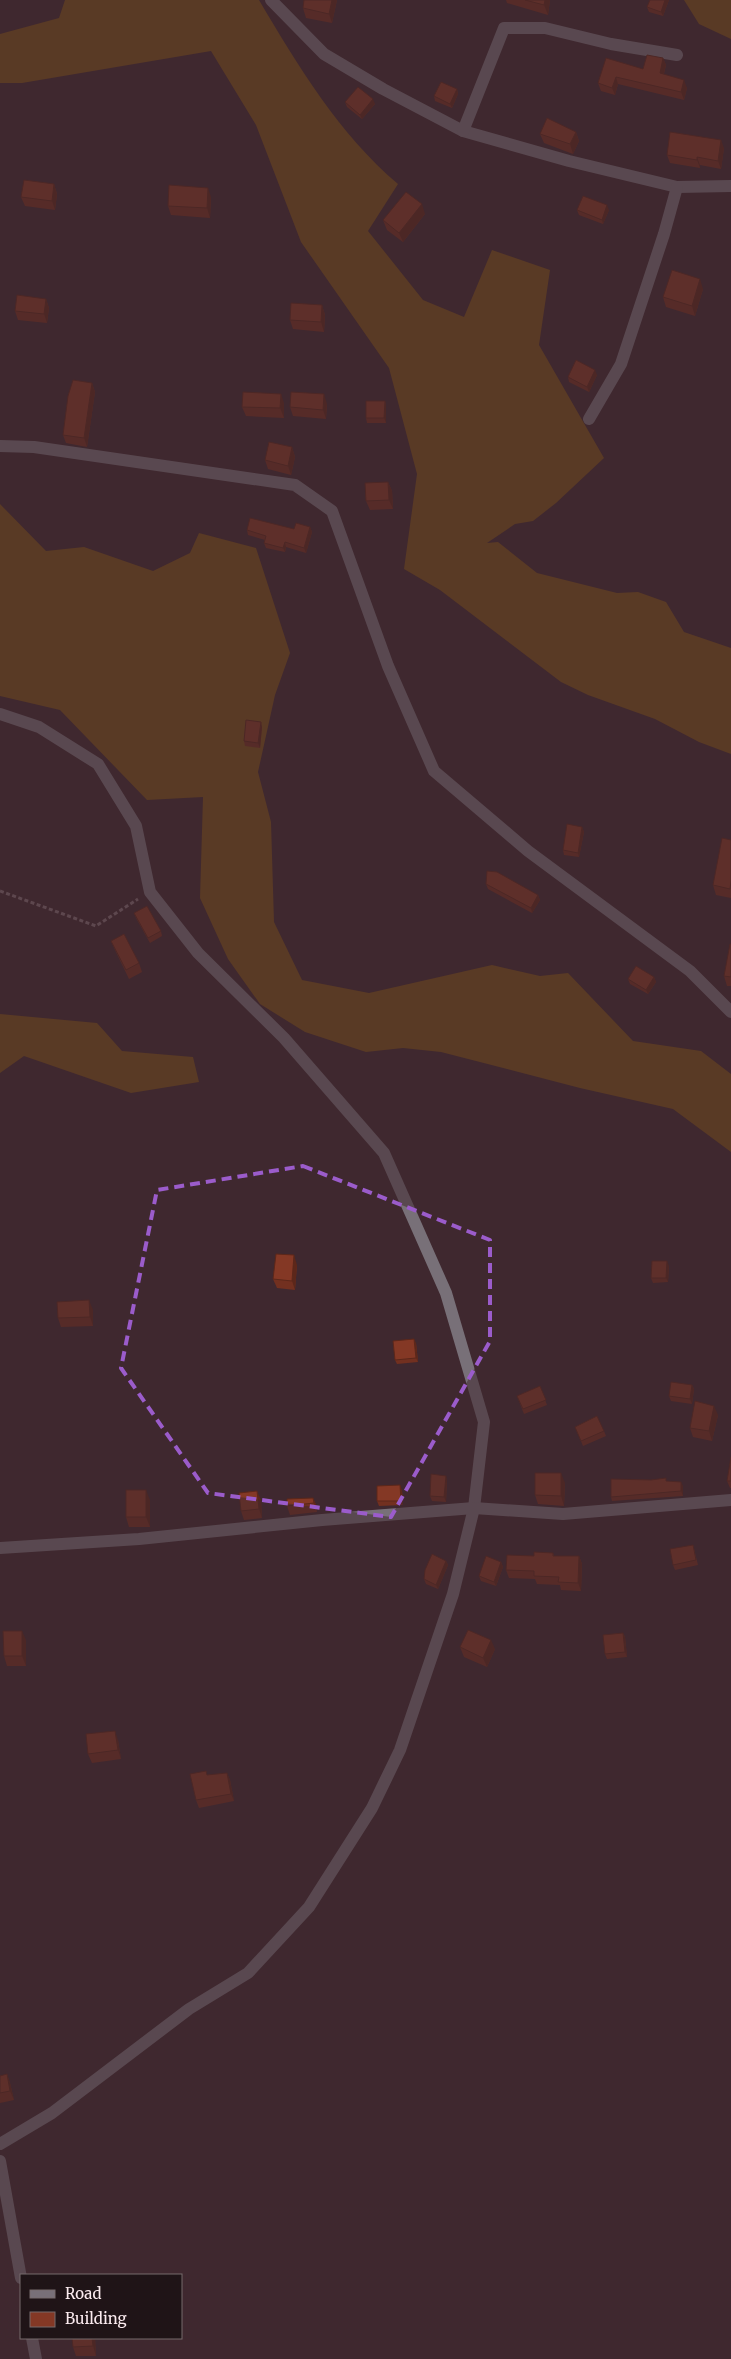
<svg xmlns="http://www.w3.org/2000/svg" width="731" height="2359" font-family="Merriweather,serif">
<style>
.forest{fill:#785019}
.lines{fill:none;stroke-linecap:round;stroke-linejoin:round}
.path{stroke:#816d73;stroke-width:3;stroke-dasharray:4 2.5;stroke-linecap:butt}
.minor{stroke:#787078;stroke-width:12}
.wall{fill:#723020}
.shaded-wall{fill:#5c271a}
.building{fill:#843825;stroke:#5c271a}
.marked{fill:none;stroke:#9b5ccb;stroke-width:4;stroke-dasharray:10 6;stroke-linejoin:round}
</style>
<rect width="100%" height="100%" fill="#3f282f"/>
<g class="forest">
<path d="M65,0h194c39,66 80,134 139,184l-30,47 55,69 41,17 28,-67 58,20 -11,75 65,113 -48,45 -23,18 -18,3 -28,19 11,-1 39,31 80,20 21,-1 28,10 18,30 47,16v106l-32,-12 -44,-23 -67,-24 -27,-13 -121,-92 -36,-21 13,-95 -28,-106 -88,-126 -45,-117 -45,-74 -189,32h-22v-49l59,-16z"/>
<path d="M684,0h47v39l-32,-15z"/>
<path d="M0,504l46,47 38,-4 69,24 37,-18 9,-20 57,15 34,105 -15,42 -17,77 13,50 3,100 28,58 67,13 123,-28 48,11 28,-3 65,68 68,10 30,23v78l-58,-43 -93,-21 -139,-36 -38,-4 -37,4 -61,-20 -45,-28 -32,-45 -28,-61 3,-101 -56,3 -87,-90 -60,-14z"/>
<path d="M0,1014l97,9 25,28 71,6 6,25 -68,11 -107,-37 -24,17z"/>
</g>
<g class="lines">
<path class="path" d="M0,891l96,35 42,-27"/>
<g class="minor">
<path d="M271,0l53,54 59,35 80,42 106,30 108,26 54,-1"/>
<path d="M463,131l41,-103h41l66,16 66,11"/>
<path d="M589,419l32,-55 43,-130 13,-47"/>
<path d="M0,446l34,1 261,38 37,26 56,155 46,105 94,80 162,120 41,41"/>
<path d="M0,714l39,13 59,37 38,62 14,66 48,61 86,85 100,115 62,140 38,129 -10,86 -21,86 -53,156 -28,58 -63,99 -61,66 -59,36 -137,104 -52,31"/>
<path d="M0,1548l139,-9 183,-19 152,-12 89,6 168,-14"/>
<path d="M0,2161l21,117"/>
<path d="M32,2338l4,21"/>
</g>
</g>
<g class="wall">
<path d="M304,0h33l-5,23 -26,-5 -3,-10z"/>
<path d="M506,0h44l-2,15 -41,-12z"/>
<path d="M650,0h19l-6,16 -14,-4 -2,-5z"/>
<path d="M663,58l3,7 -2,9 23,14 -3,12 -66,-16 -3,11 -14,-4 -3,-8 45,-14z"/>
<path d="M457,89l1,5 -6,14 -17,-7 -1,-5z"/>
<path d="M345,102l30,2 -13,15 -15,-12z"/>
<path d="M576,132l3,9 -6,13 -29,-11 -4,-9z"/>
<path d="M724,148l-3,21 -21,-4v3l-30,-5 -3,-8z"/>
<path d="M54,184l3,10 -2,16 -30,-4 -4,-9z"/>
<path d="M211,197l-1,21 -39,-3 -3,-9z"/>
<path d="M577,210h32l-6,14 -24,-9z"/>
<path d="M425,214l-22,28 -16,-12 -4,-10z"/>
<path d="M703,289l-8,27 -29,-9 -3,-10z"/>
<path d="M46,299l3,9 -2,15 -29,-3 -3,-9z"/>
<path d="M322,305l3,10 -1,17 -31,-3 -3,-9z"/>
<path d="M597,375l-8,17 -20,-10 -1,-5z"/>
<path d="M92,383l3,9 -8,55 -21,-4 -3,-8z"/>
<path d="M385,401l1,5v17h-19l-1,-5z"/>
<path d="M284,403v15l-38,-2 -4,-9z"/>
<path d="M327,404l-1,15 -33,-3 -3,-9z"/>
<path d="M292,447l3,10 -4,18 -23,-6 -3,-9z"/>
<path d="M388,482l4,9 1,18 -23,1 -4,-9z"/>
<path d="M310,527l2,5 -6,21 -20,-6 -1,5 -19,-4 -2,-5 1,-3 -17,-5 -1,-5 47,-1z"/>
<path d="M262,727l-2,21 -15,-2 -1,-5z"/>
<path d="M582,827l2,5 -5,25 -15,-2 -1,-5z"/>
<path d="M731,840v58l-15,-3 -3,-10z"/>
<path d="M486,884l52,11 2,5 -8,13 -44,-24z"/>
<path d="M134,913l27,18 1,5 -12,7 -14,-25z"/>
<path d="M111,941l28,22 3,9 -13,7 -14,-29z"/>
<path d="M731,944v42h-4l-3,-10z"/>
<path d="M654,977l2,5 -8,12 -18,-10 -2,-5z"/>
<path d="M297,1265l-2,25 -18,-2 -4,-9z"/>
<path d="M669,1266l-1,16 -15,1 -2,-5z"/>
<path d="M93,1310v16l-32,1 -3,-9z"/>
<path d="M416,1343l2,19 -21,2 -2,-4z"/>
<path d="M692,1385l2,4 -2,15 -21,-3 -2,-5z"/>
<path d="M540,1386l7,19 -23,9 -7,-18z"/>
<path d="M718,1415l-6,26 -19,-4 -3,-9z"/>
<path d="M575,1427l29,4 2,5 -23,10z"/>
<path d="M731,1458v30h-1l-3,-7z"/>
<path d="M447,1480l-1,22 -14,-1 -2,-5z"/>
<path d="M667,1481l16,5v10l-71,5 -1,-4z"/>
<path d="M565,1483l-1,23 -26,-2 -3,-9z"/>
<path d="M402,1490l1,15 -24,1 -2,-5z"/>
<path d="M313,1498l4,9v5l-27,3 -3,-9z"/>
<path d="M150,1500v27h-21l-3,-10z"/>
<path d="M261,1500l1,18 -18,2 -3,-9z"/>
<path d="M693,1545l5,20 -23,5 -2,-5z"/>
<path d="M553,1553l1,3h25l3,8 -1,27 -20,-1 -1,-5 -23,-1 -2,-5 -26,-1 -3,-8 28,-14z"/>
<path d="M446,1561l2,4 -10,24 -12,-5 -2,-5z"/>
<path d="M501,1562l2,5 -7,19 -15,-5 -2,-5z"/>
<path d="M623,1633l2,4 2,20 -20,2 -2,-5z"/>
<path d="M26,1640v26h-19l-3,-10z"/>
<path d="M460,1647l35,2 -8,18 -23,-10z"/>
<path d="M118,1740l3,19 -29,4 -4,-9z"/>
<path d="M227,1773l3,7 4,21 -35,7 -3,-8 12,-25z"/>
<path d="M7,2074l3,9 4,17 -14,3v-27z"/>
<path d="M95,2338l1,18h-20l-3,-9z"/>
</g>
<g class="shaded-wall">
<path d="M332,0h5l-5,23 -3,-9z"/>
<path d="M545,0h5l-2,15 -4,-10z"/>
<path d="M665,0h4l-6,16 -2,-4z"/>
<path d="M663,58l3,7 -4,15 -2,-7z"/>
<path d="M616,77l2,7 -3,11 -3,-7z"/>
<path d="M684,80l3,8 -3,12 -3,-8z"/>
<path d="M457,89l1,5 -6,14 -2,-4z"/>
<path d="M373,99l2,5 -13,15 -2,-4z"/>
<path d="M576,132l3,9 -6,13 -3,-10z"/>
<path d="M721,140l3,8 -3,21 -3,-8z"/>
<path d="M697,157l3,8v3l-3,-8z"/>
<path d="M54,184l3,10 -2,16 -3,-9z"/>
<path d="M208,188l3,9 -1,21 -3,-10z"/>
<path d="M422,204l3,10 -22,28 -4,-9z"/>
<path d="M607,205l2,5 -6,14 -1,-4z"/>
<path d="M700,279l3,10 -8,27 -3,-10z"/>
<path d="M46,299l3,9 -2,15 -3,-9z"/>
<path d="M322,305l3,10 -1,17 -3,-10z"/>
<path d="M595,370l2,5 -8,17 -2,-5z"/>
<path d="M92,383l3,9 -8,55 -3,-9z"/>
<path d="M281,394l3,9v15l-4,-10z"/>
<path d="M324,394l3,10 -1,15 -3,-9z"/>
<path d="M385,401l1,5v17l-2,-5z"/>
<path d="M292,447l3,10 -4,18 -3,-9z"/>
<path d="M388,482l4,9 1,18 -4,-9z"/>
<path d="M310,527l2,5 -6,21 -2,-5z"/>
<path d="M285,542l1,5 -1,5 -2,-4z"/>
<path d="M261,722l1,5 -2,21 -2,-5z"/>
<path d="M582,827l2,5 -5,25 -1,-4z"/>
<path d="M538,895l2,5 -8,13 -1,-5z"/>
<path d="M654,977l2,5 -8,12 -2,-4z"/>
<path d="M294,1255l3,10 -2,25 -3,-9z"/>
<path d="M667,1261l2,5 -1,16 -2,-4z"/>
<path d="M89,1300l4,10v16l-3,-9z"/>
<path d="M414,1339l2,4 2,19 -2,-4z"/>
<path d="M692,1385l2,4 -2,15 -2,-5z"/>
<path d="M714,1406l4,9 -6,26 -3,-10z"/>
<path d="M561,1473l4,10 -1,23 -3,-10z"/>
<path d="M446,1476l1,4 -1,22 -2,-5z"/>
<path d="M681,1482l2,4v10l-2,-5z"/>
<path d="M400,1485l2,5 1,15 -2,-4z"/>
<path d="M146,1490l4,10v27l-4,-10z"/>
<path d="M257,1491l4,9 1,18 -3,-9z"/>
<path d="M313,1498l4,9v5l-3,-9z"/>
<path d="M579,1556l3,8 -1,27 -3,-8z"/>
<path d="M446,1561l2,4 -10,24 -2,-4z"/>
<path d="M501,1562l2,5 -7,19 -2,-4z"/>
<path d="M22,1631l4,9v26l-4,-10z"/>
<path d="M623,1633l2,4 2,20 -2,-5z"/>
<path d="M491,1640l4,9 -8,18 -4,-9z"/>
<path d="M115,1731l3,9 3,19 -3,-9z"/>
<path d="M227,1773l3,7 4,21 -3,-7z"/>
<path d="M7,2074l3,9 4,17 -4,-9z"/>
<path d="M92,2338h3l1,18 -3,-10z"/>
</g>
<g class="building">
<path d="M304,0h28l-3,14 -26,-6z"/>
<path d="M525,0h20l-1,5z"/>
<path d="M650,0h15l-4,12 -14,-5z"/>
<path d="M647,55l16,3 -3,15 24,7 -3,12 -65,-15 -4,11 -14,-5 8,-25 37,11z"/>
<path d="M441,82l16,7 -7,15 -16,-8z"/>
<path d="M358,87l15,12 -13,16 -15,-13z"/>
<path d="M547,118l29,14 -6,12 -30,-10z"/>
<path d="M670,132l51,8 -3,21 -21,-4v3l-30,-5z"/>
<path d="M24,180l30,4 -2,17 -31,-4z"/>
<path d="M169,185l39,3 -1,20 -39,-2z"/>
<path d="M406,192l16,12 -23,29 -16,-13z"/>
<path d="M583,196l24,9 -5,15 -25,-10z"/>
<path d="M672,270l28,9 -8,27 -29,-9z"/>
<path d="M17,295l29,4 -2,15 -29,-3z"/>
<path d="M291,303l31,2 -1,17 -31,-2z"/>
<path d="M576,360l19,10 -8,17 -19,-10z"/>
<path d="M73,380l19,3 -8,55 -21,-3 5,-39z"/>
<path d="M243,392l38,2 -1,14 -38,-1z"/>
<path d="M291,392l33,2 -1,16 -33,-3z"/>
<path d="M366,401h19l-1,17h-18z"/>
<path d="M269,442l23,5 -4,19 -23,-6z"/>
<path d="M388,482l1,18 -23,1 -1,-18z"/>
<path d="M250,518l44,11 2,-6 14,4 -6,21 -19,-6 -2,6 -19,-5 2,-7 -19,-6z"/>
<path d="M246,720l15,2 -3,21 -14,-2z"/>
<path d="M567,824l15,3 -4,26 -15,-3z"/>
<path d="M722,838l9,2v41l-1,8 -17,-4z"/>
<path d="M487,871l10,1 41,23 -7,13 -45,-24z"/>
<path d="M147,906l14,25 -13,7 -14,-25z"/>
<path d="M124,934l15,29 -13,7 -15,-29z"/>
<path d="M730,944h1v33l-7,-1z"/>
<path d="M636,966l18,11 -8,13 -18,-11z"/>
<path d="M276,1254l18,1 -2,26 -19,-2z"/>
<path d="M652,1261h15l-1,17h-15z"/>
<path d="M89,1300l1,17 -32,1 -1,-16z"/>
<path d="M414,1339l2,19 -21,2 -2,-19z"/>
<path d="M671,1382l21,3 -2,14 -21,-3z"/>
<path d="M540,1386l6,14 -23,9 -6,-13z"/>
<path d="M695,1401l19,5 -5,25 -19,-3z"/>
<path d="M597,1416l7,15 -23,10 -6,-14z"/>
<path d="M731,1457v24h-4z"/>
<path d="M535,1473h26v23l-26,-1z"/>
<path d="M431,1474l15,2 -2,21 -14,-1z"/>
<path d="M666,1478v3l15,1v9l-70,6v-18l40,1z"/>
<path d="M400,1485l1,16h-24v-15z"/>
<rect x="126" y="1490" width="20" height="27"/>
<path d="M257,1491l2,18 -18,2 -2,-18z"/>
<path d="M313,1498l1,5 -27,3v-7z"/>
<path d="M693,1545l3,15 -23,5 -3,-16z"/>
<path d="M534,1552l19,1v3h26l-1,27 -20,-1 1,-5 -25,-1v-5l-28,-1 1,-15 27,1z"/>
<path d="M432,1554l14,7 -10,24 -12,-6 1,-9z"/>
<path d="M486,1556l15,6 -7,20 -15,-6z"/>
<path d="M468,1630l23,10 -8,18 -23,-11z"/>
<path d="M3,1631h19v25h-18z"/>
<path d="M623,1633l2,19 -20,2 -2,-19z"/>
<path d="M115,1731l3,19 -30,4 -2,-20z"/>
<path d="M206,1771l1,4 20,-2 4,21 -35,6 -6,-26z"/>
<path d="M7,2074l3,17 -10,2v-17z"/>
<path d="M72,2338h20l1,8 -20,1z"/>
</g>
<path d="M0 0H731V2359H0ZM303,1166l187,74v101l-99,176 -183,-24 -87,-125 36,-178z" fill="#3f282f" fill-opacity=".55" fill-rule="evenodd"/>
<path class="marked" d="M303,1166l187,74v101l-99,176 -183,-24 -87,-125 36,-178z"/>
<rect x="20" y="2274" width="162" height="65" fill="#1f1417" stroke="#776a6d"/>
<rect x="30" y="2290" width="25" height="8" fill="#787078" stroke="#776a6d"/>
<text x="65" y="2299" font-size="15" fill="#fbebef">Road</text>
<rect x="30" y="2312" width="25" height="15" fill="#843825" stroke="#776a6d"/>
<text x="65" y="2324" font-size="15" fill="#fbebef">Building</text>
</svg>
